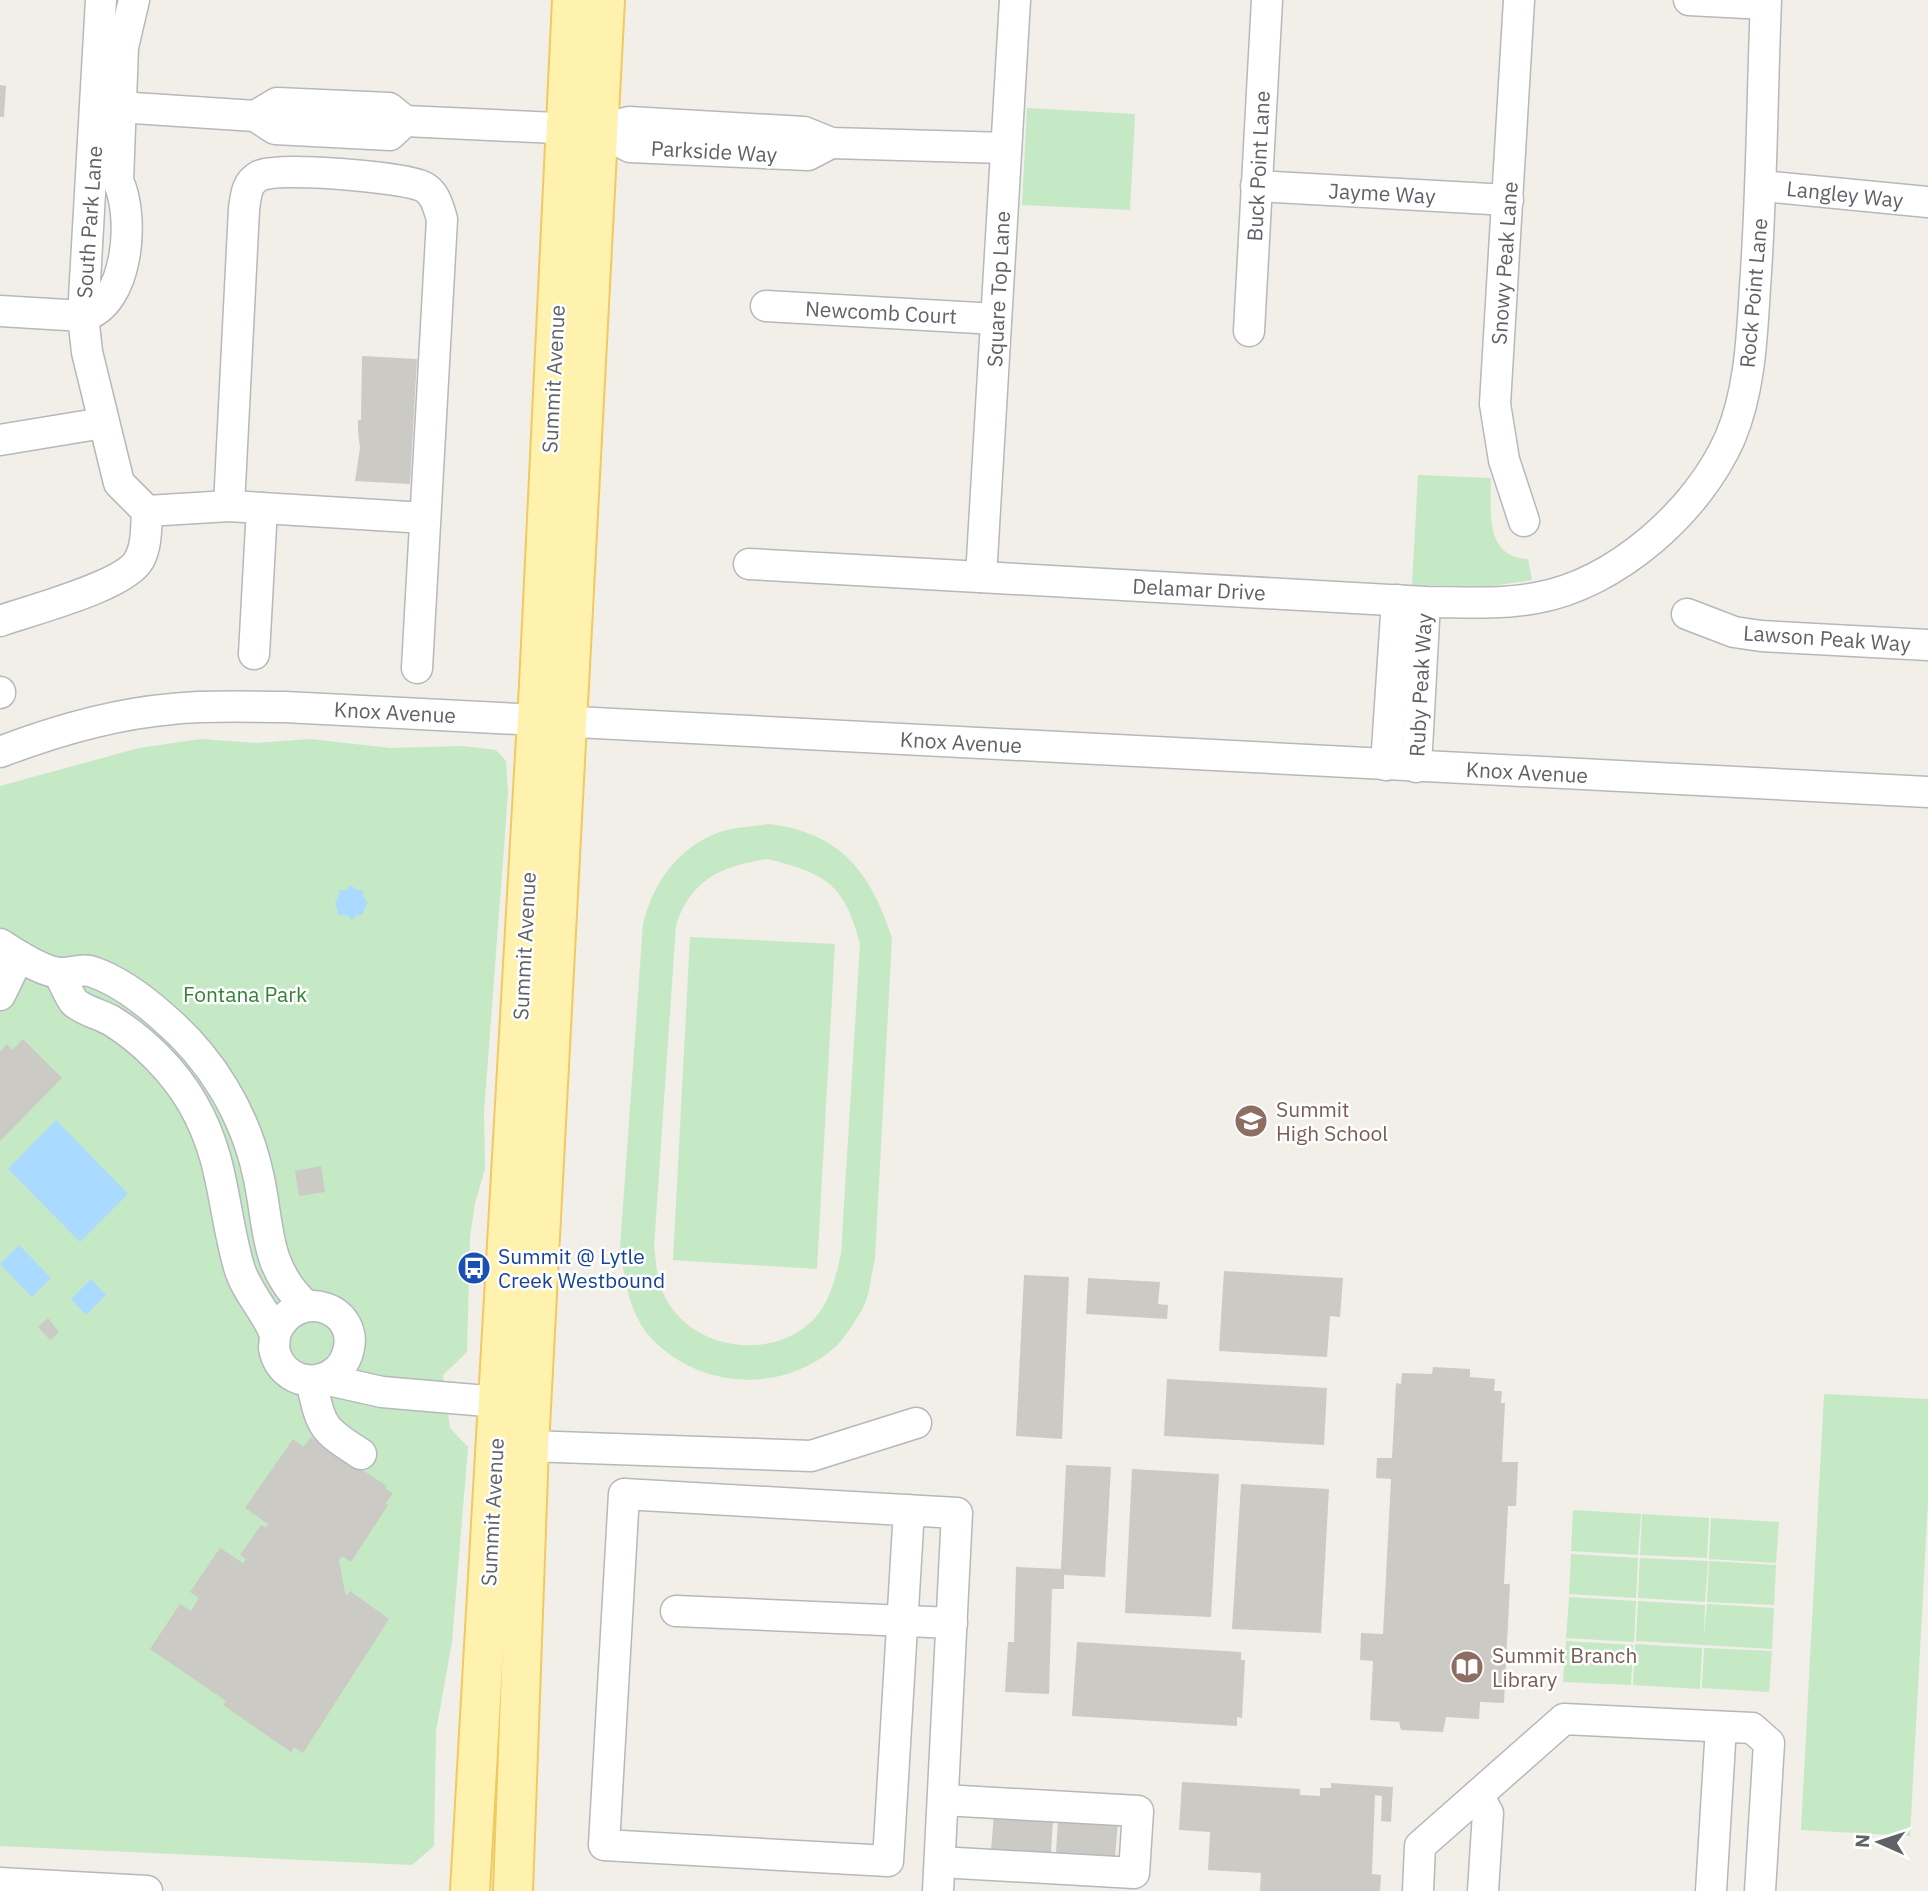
<svg xmlns="http://www.w3.org/2000/svg" width="1928" height="1891" font-family="'IBM Plex Sans',sans-serif">
<style>
.green{fill:#c5e8c5;fill-rule:evenodd}
.water{fill:#aadaff}
.building{fill:#cccac5}
.lines{fill:none;stroke-linecap:round;stroke-linejoin:round}
.minor-casing{stroke:#b5b8bc;stroke-width:33}
.major-casing{stroke:#f2c960;stroke-width:42}
.minor{stroke:#fff;stroke-width:30}
.major{stroke:#fff2af;stroke-width:38}
.labels{text-anchor:middle;dominant-baseline:central;stroke-width:5;stroke-linejoin:round;paint-order:stroke}
.street-label{font-size:21px;fill:#5f6368;stroke:#fff}
.park-label{font-size:21px;fill:#348238;stroke:#fff}
.education-label{font-size:21px;fill:#785e54;stroke:#fff;text-anchor:start}
.transit-label{font-size:21px;fill:#164399;stroke:#fff;text-anchor:start}
</style>
<rect width="100%" height="100%" fill="#f1efe8"/>
<g class="green">
<path d="M1027,108l108,6 -5,96 -108,-5z"/>
<path d="M1418,475l73,3c0,33 -7,79 37,81l4,21 -41,6 -79,-1z"/>
<path d="M201,739l55,4 54,-4 80,9 72,-2 34,4 10,11 2,33 -24,318 1,57 -10,34 -5,33 -3,116 -24,23 7,53 18,19 -16,195 -16,89 -2,115 -22,19 -412,-19v-1060l139,-38z"/>
<path d="M768,824c73,8 103,49 124,114l-17,321c-4,15 -5,37 -13,51 -8,12 -18,30 -29,39 -52,44 -131,40 -179,-8 -25,-25 -29,-60 -34,-93l23,-324c10,-41 35,-77 77,-92 14,-5 33,-5 48,-8zM767,859c58,14 78,25 93,85l-19,310c-6,25 -11,50 -30,68 -46,43 -133,24 -151,-38 -4,-11 -4,-25 -6,-37l22,-322c15,-46 46,-59 91,-66z"/>
<path d="M690,937l145,7 -18,325 -144,-9z"/>
<path d="M1824,1394l104,5v103l-18,334 -109,-6z"/>
<path d="M1573,1510l68,4 -3,41 -67,-4z"/>
<path d="M1642,1514l67,4 -2,40 -67,-3z"/>
<path d="M1711,1518l68,4 -3,41 -67,-4z"/>
<path d="M1571,1554l67,4 -2,40 -67,-4z"/>
<path d="M1640,1558l68,3 -3,41 -67,-4z"/>
<path d="M1709,1561l67,4 -2,40 -67,-3z"/>
<path d="M1569,1597l67,4 -2,41 -68,-4z"/>
<path d="M1638,1601l67,4 -1,33 3,-34 67,4 -2,41 -136,-8z"/>
<path d="M1566,1641l67,4 -2,40 -68,-3z"/>
<path d="M1635,1644l67,4 -2,41 -67,-4z"/>
<path d="M1704,1648l68,3 -3,41 -67,-4z"/>
</g>
<g class="water">
<path d="M351,885l5,5h7v7l5,5 -6,13h-6l-4,5 -5,-5h-8l-4,-13 4,-5v-7h7z"/>
<path d="M56,1120l72,74 -48,48 -72,-73z"/>
<path d="M19,1245l32,33 -19,19 -32,-33z"/>
<path d="M91,1279l15,16 -20,20 -15,-16z"/>
</g>
<g class="building">
<path d="M0,85l6,1 -2,31h-4z"/>
<path d="M362,356l55,3 -7,125 -55,-3 5,-33 -2,-17v-11h3z"/>
<path d="M23,1039l39,39 -62,63v-89l7,-8 5,6z"/>
<path d="M321,1166l4,26 -26,4 -4,-25z"/>
<path d="M1224,1271l119,7 -3,39 -10,-1 -3,41 -108,-6z"/>
<path d="M1024,1275l45,2 -7,162 -46,-3z"/>
<path d="M1088,1278l72,4 -2,22 10,1 -1,14 -81,-5z"/>
<path d="M48,1318l11,14 -9,8 -12,-13z"/>
<path d="M1433,1367l37,2v8l25,2 -1,12h8l-1,12h4l-3,59h16l-2,44h-8l-4,78h6l-6,119 -24,-1 -1,17 -33,-2 -3,15 -42,-2 -2,-8 -29,-2 3,-59 -13,-1 1,-27 22,1 8,-155 -15,-1 1,-20h15l4,-75 5,1 1,-11 30,1z"/>
<path d="M1167,1379l160,9 -3,57 -160,-9z"/>
<path d="M311,1437l76,49 -1,3 7,4 -7,10 2,2 -37,57 -9,-6 -3,4 6,33 3,2 2,-4 39,28 -86,134 -9,-6 -3,5 -68,-47 3,-4 -76,-52 30,-45 11,7 8,-13 -9,-6 30,-44 23,15 3,-4 -6,-4 21,-30 5,3 2,-4 -23,-16 48,-69 10,8z"/>
<path d="M1066,1465l45,2 -6,110 -41,-2v14h-12l-3,105 -44,-2 3,-50h6l2,-75 45,2z"/>
<path d="M1132,1469l87,5 -8,143 -86,-4z"/>
<path d="M1241,1484l88,5 -8,144 -89,-4z"/>
<path d="M1077,1642l164,10v8h4l-3,58 -5,-1v9l-165,-10z"/>
<path d="M1182,1782l118,7v6l20,1v-8h11v-5l62,4 -2,35 -10,-1 1,-25 -7,-1 -3,79 9,1 -1,16h-120l1,-18 -53,-3 2,-38 -31,-2z"/>
<path d="M994,1814l59,4 -2,36 -60,-4z"/>
<path d="M1058,1818l60,4 -3,35 -59,-4z"/>
</g>
<g class="lines">
<defs>
<g id="minor">
<path d="M1519,0l-24,404 9,56 20,61"/>
<path d="M1689,0l76,4"/>
<path d="M103,106l152,10 20,13 115,6 15,-14"/>
<path d="M255,116l22,-13 112,5 16,13 194,9 30,-8 175,10 27,11 175,5"/>
<path d="M599,130l31,17 178,8 23,-12"/>
<path d="M1256,186l252,14"/>
<path d="M1762,186l166,16"/>
<path d="M766,306l230,13"/>
<path d="M0,311l83,5c46,-11 52,-100 35,-135l5,-134 11,-47"/>
<path d="M1249,331l18,-331"/>
<path d="M0,440l103,-17"/>
<path d="M229,506l15,-297c2,-13 2,-26 15,-33 17,-10 146,1 165,11 12,7 14,20 18,32l-25,449"/>
<path d="M147,511l82,-5 196,12"/>
<path d="M749,564l676,38c37,0 74,3 111,-4 80,-14 162,-87 194,-160 20,-47 22,-102 25,-151 7,-96 7,-191 11,-287"/>
<path d="M981,577l34,-577"/>
<path d="M1687,614l47,18 27,4 167,9"/>
<path d="M0,621c31,-11 125,-35 139,-61 8,-14 7,-33 8,-49l-28,-28 -32,-131 -4,-36 18,-316"/>
<path d="M254,654l8,-146"/>
<path d="M0,692v1"/>
<path d="M0,752c55,-21 113,-38 172,-43 37,-4 76,-2 113,-2l1643,85"/>
<path d="M1386,765l11,-165"/>
<path d="M1416,767l9,-165"/>
<path d="M0,944c16,10 43,29 62,29 10,0 22,-5 31,-1 26,9 51,28 71,46 47,40 81,96 94,156 12,52 5,91 47,131"/>
<path d="M59,974c5,8 9,20 15,28 8,8 28,13 38,19 32,20 62,50 81,83 32,56 29,104 46,163 7,24 26,43 35,65 2,5 0,11 0,16 4,23 25,37 47,31 12,-3 22,-12 26,-24 17,-46 -51,-72 -72,-21"/>
<path d="M0,995l19,-39"/>
<path d="M324,1379l58,13 116,10"/>
<path d="M311,1381c11,46 9,47 50,73"/>
<path d="M529,1446l282,10 105,-33"/>
<path d="M909,1510l-21,351 -284,-16 20,-351 333,19 -19,378"/>
<path d="M676,1611l276,12"/>
<path d="M1478,1795l10,18 -5,78"/>
<path d="M940,1862l194,11 4,-62 -195,-11"/>
<path d="M0,1883l147,8"/>
<path d="M1418,1891l2,-45 144,-127 188,9 17,15 -9,148"/>
<path d="M1711,1891l10,-164"/>
</g>
<g id="major">
<path d="M470,1891l69,-1206 33,-685"/>
<path d="M513,1891l16,-445 76,-1446"/>
</g>
</defs>
<use href="#minor" class="minor-casing"/>
<use href="#major" class="major-casing"/>
<use href="#minor" class="minor"/>
<use href="#major" class="major"/>
</g>
<defs>
<symbol id="school-disc" viewBox="-11 -11 22 22"><circle r="9.5" fill="#8d6e63" stroke="#fff"/><path d="M0-5L7-2L0 1L-7-2ZM-4 1L0 2.5L4 1V4Q0 6-4 4Z" fill="#fff"/></symbol>
<symbol id="bus-disc" viewBox="-11 -11 22 22"><circle r="9.5" fill="#1a4fb4" stroke="#fff"/><path d="M-5-6H5V4H4V6H2V4H-2V6H-4V4H-5ZM-3.5-4V0h7V-4ZM-3.5 1.2v1.5H-2V1.2ZM2 1.2v1.5H3.5V1.2Z" fill="#fff"/></symbol>
<symbol id="library-disc" viewBox="-11 -11 22 22"><circle r="9.5" fill="#8d6e63" stroke="#fff"/><path d="M-6-4Q-3-5.5-.7-3.5V5Q-3 3-6 4ZM6-4Q3-5.5 .7-3.5V5Q3 3 6 4Z" fill="#fff"/></symbol>
</defs>
<g fill-rule="evenodd">
<use href="#school-disc" x="1232" y="1102" width="38" height="38"/>
<use href="#bus-disc" x="455" y="1249" width="38" height="38"/>
<use href="#library-disc" x="1448" y="1648" width="38" height="38"/>
</g>
<g class="labels">
<g class="street-label">
<text transform="translate(714 151) rotate(3)">Parkside Way</text>
<text transform="translate(1258 166) rotate(-87)">Buck Point Lane</text>
<text transform="translate(1382 193) rotate(3)">Jayme Way</text>
<text transform="translate(1845 194) rotate(6)">Langley Way</text>
<text transform="translate(89 222) rotate(-86)">South Park Lane</text>
<text transform="translate(1504 263) rotate(-86)">Snowy Peak Lane</text>
<text transform="translate(998 289) rotate(-87)">Square Top Lane</text>
<text transform="translate(1753 293) rotate(-85)">Rock Point Lane</text>
<text transform="translate(881 312) rotate(3)">Newcomb Court</text>
<text transform="translate(553 379) rotate(-87)">Summit Avenue</text>
<text transform="translate(1199 589) rotate(3)">Delamar Drive</text>
<text transform="translate(1827 638) rotate(4)">Lawson Peak Way</text>
<text transform="translate(1420 685) rotate(-87)">Ruby Peak Way</text>
<text transform="translate(395 712) rotate(3)">Knox Avenue</text>
<text transform="translate(961 742) rotate(3)">Knox Avenue</text>
<text transform="translate(1527 772) rotate(3)">Knox Avenue</text>
<text transform="translate(524 946) rotate(-87)">Summit Avenue</text>
<text transform="translate(492 1512) rotate(-87)">Summit Avenue</text>
</g>
<g class="park-label">
<text x="245" y="994">Fontana Park</text>
</g>
<g class="education-label">
<text x="1276" y="1109">Summit<tspan x="1276" dy="24">High School</tspan></text>
<text x="1492" y="1655">Summit Branch<tspan x="1492" dy="24">Library</tspan></text>
</g>
<g class="transit-label">
<text x="498" y="1256">Summit @ Lytle<tspan x="498" dy="24">Creek Westbound</tspan></text>
</g>
</g>
<g transform="translate(1879 1842) rotate(273)" stroke="#ffffff" stroke-width="5" paint-order="stroke">
<path d="M0-5L12 26L0 18L-12 26Z" fill="#5f6368"/>
<text y="-10" font-size="19" font-weight="bold" text-anchor="middle" fill="#5f6368">N</text>
</g>
</svg>
